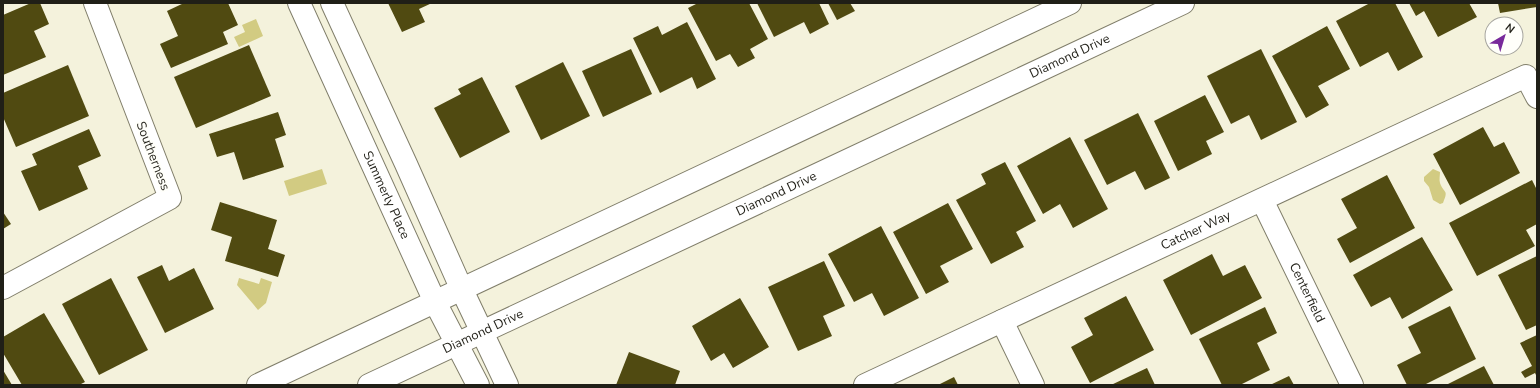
<svg xmlns="http://www.w3.org/2000/svg" width="1540" height="388" font-family="'Nunito Sans',sans-serif">
<style>
.water{fill:#d2cb82}
.building{fill:#504a11}
.lines{fill:none;stroke-linecap:round;stroke-linejoin:round}
.minor-casing{stroke:#807e6a;stroke-width:24}
.minor{stroke:#fff;stroke-width:22}
.labels{text-anchor:middle;dominant-baseline:central;stroke-width:4;stroke-linejoin:round;paint-order:stroke}
.street-label{font-size:13px;fill:#201f17;stroke:#fffffa}
</style>
<rect width="100%" height="100%" fill="#f4f2dc"/>
<g class="water">
<path d="M256,19l7,17 -24,11 -5,-10 11,-5 -3,-7z"/>
<path d="M322,169l5,15 -38,12 -5,-15z"/>
<path d="M1433,169l7,3c0,3 -1,8 0,11 4,11 9,6 3,20l-3,1 -7,-4 -4,-13 -5,-6v-4z"/>
<path d="M239,278l20,6 2,-6 11,4 -6,21 -8,7 -21,-25z"/>
</g>
<g class="building">
<path d="M31,3h9l9,21 -15,7 12,26 -43,18v-60z"/>
<path d="M184,3h44l10,22 -15,7 5,12 -57,24 -11,-24 18,-8 -11,-25z"/>
<path d="M388,3h44l-13,6 6,13 -23,10z"/>
<path d="M698,3h51l19,36 -18,10 5,9 -17,9 -8,-13 -14,7 -28,-53z"/>
<path d="M757,3h62l10,21 -19,10 -6,-12 -30,15z"/>
<path d="M828,3h22l5,8 -18,9z"/>
<path d="M1370,3h25l28,54 -25,14 -10,-19 -28,15 -24,-46z"/>
<path d="M1409,3h60l8,14 -39,20 -14,-26 -8,5z"/>
<path d="M1498,3h39v4l-37,6z"/>
<path d="M687,22l29,57 -19,10 -5,-12 -32,16 -27,-55 25,-12 4,9z"/>
<path d="M1327,26l23,43 -32,17 11,19 -23,13 -34,-62z"/>
<path d="M249,45l22,51 -75,32 -22,-51z"/>
<path d="M631,49l21,45 -49,23 -21,-46z"/>
<path d="M1261,49l36,73 -36,18 -12,-25 -18,9 -24,-48z"/>
<path d="M563,62l27,54 -49,24 -26,-54z"/>
<path d="M68,65l21,51 -73,31 -13,-30v-24z"/>
<path d="M482,77l28,55 -50,26 -26,-50 27,-14 -3,-5z"/>
<path d="M1205,95l19,37 -18,9 6,13 -34,17 -24,-50z"/>
<path d="M278,112l8,23 -11,4 9,28 -41,13 -9,-28 -17,5 -8,-23z"/>
<path d="M1138,113l32,65 -25,12 -10,-19 -28,14 -23,-45z"/>
<path d="M1483,127l11,20 10,-5 16,31 -60,32 -27,-51z"/>
<path d="M89,129l12,27 -23,10 10,23 -49,22 -18,-40 16,-6 -5,-11z"/>
<path d="M1070,137l38,72 -35,19 -13,-24 -17,10 -26,-48z"/>
<path d="M1005,162l31,59 -20,11 8,15 -33,17 -35,-64 30,-16 -5,-10z"/>
<path d="M1387,175l28,53 -65,35 -13,-24 20,-11 -16,-29z"/>
<path d="M1532,180l5,10v34l-11,6 9,16 -58,30 -28,-53z"/>
<path d="M220,202l57,18 -9,29 17,6 -7,22 -53,-16 7,-24 -21,-7z"/>
<path d="M948,203l25,46 -33,17 9,16 -23,12 -33,-62z"/>
<path d="M3,212l8,12 -8,5z"/>
<path d="M881,226l38,72 -35,18 -12,-23 -18,9 -26,-48z"/>
<path d="M1422,237l31,53 -51,29 -12,-22 -19,10 -18,-32z"/>
<path d="M1212,254l11,22 22,-11 17,33 -71,37 -28,-55z"/>
<path d="M1537,256v69l-11,5 -28,-55z"/>
<path d="M824,261l21,45 -22,10 9,20 -34,15 -30,-64z"/>
<path d="M162,265l7,16 25,-13 20,41 -49,24 -28,-56z"/>
<path d="M111,278l37,72 -49,25 -37,-71z"/>
<path d="M1126,296l28,54 -64,33 -19,-36 22,-12 -9,-17z"/>
<path d="M740,298l29,49 -36,21 -9,-15 -13,8 -19,-35z"/>
<path d="M1450,306l26,53 -52,26h-17l-10,-20 24,-12 -13,-26z"/>
<path d="M1265,307l12,26 -20,10 13,27 -30,15h-18l-23,-46z"/>
<path d="M44,313l41,69 -6,3h-57l-19,-32v-16z"/>
<path d="M1537,335v42l-2,-4 -10,5 -4,-6 11,-6 -12,-23z"/>
<path d="M629,352l51,19 -5,14h-59z"/>
<path d="M1484,366l10,19h-48z"/>
<path d="M1147,368l8,17h-44z"/>
<path d="M3,370l9,15h-9z"/>
<path d="M1289,376l5,9h-24z"/>
<path d="M954,377l4,8h-20z"/>
</g>
<g class="lines">
<defs>
<g id="minor">
<path id="s1" d="M299,3l136,299 43,83"/>
<path d="M332,3l74,161 56,126 45,95"/>
<path id="s2" d="M1262,200l90,185"/>
<path d="M3,288l167,-90 -75,-195"/>
<path d="M1002,321l31,64"/>
<path d="M258,385l812,-382"/>
<path id="s3" d="M369,385l814,-382"/>
<path id="s4" d="M865,385l661,-309 11,21"/>
</g>
</defs>
<use href="#minor" class="minor-casing"/>
<use href="#minor" class="minor"/>
</g>
<g class="labels">
<g class="street-label">
<text stroke="none"><textPath href="#s3" startOffset="774">Diamond Drive</textPath></text>
<text transform="translate(153 156) rotate(69)">Southerness</text>
<text stroke="none"><textPath href="#s3" startOffset="450">Diamond Drive</textPath></text>
<text stroke="none"><textPath href="#s1" startOffset="211">Summerly Place</textPath></text>
<text stroke="none"><textPath href="#s4" startOffset="365">Catcher Way</textPath></text>
<text stroke="none"><textPath href="#s2" startOffset="103">Centerfield</textPath></text>
<text stroke="none"><textPath href="#s3" startOffset="126">Diamond Drive</textPath></text>
</g>
</g>
<rect width="1540" height="388" fill="none" stroke="#201f17" stroke-width="8"/>
<g transform="translate(1504 36) rotate(38)"><circle r="19" fill="#fffffa" stroke="#a6a59f"/>
<path d="M0-3L7 15L0 10L-7 15Z" fill="#78299a"/>
<text y="-6" font-size="11" font-weight="bold" text-anchor="middle" fill="#201f17">N</text>
</g>
</svg>
